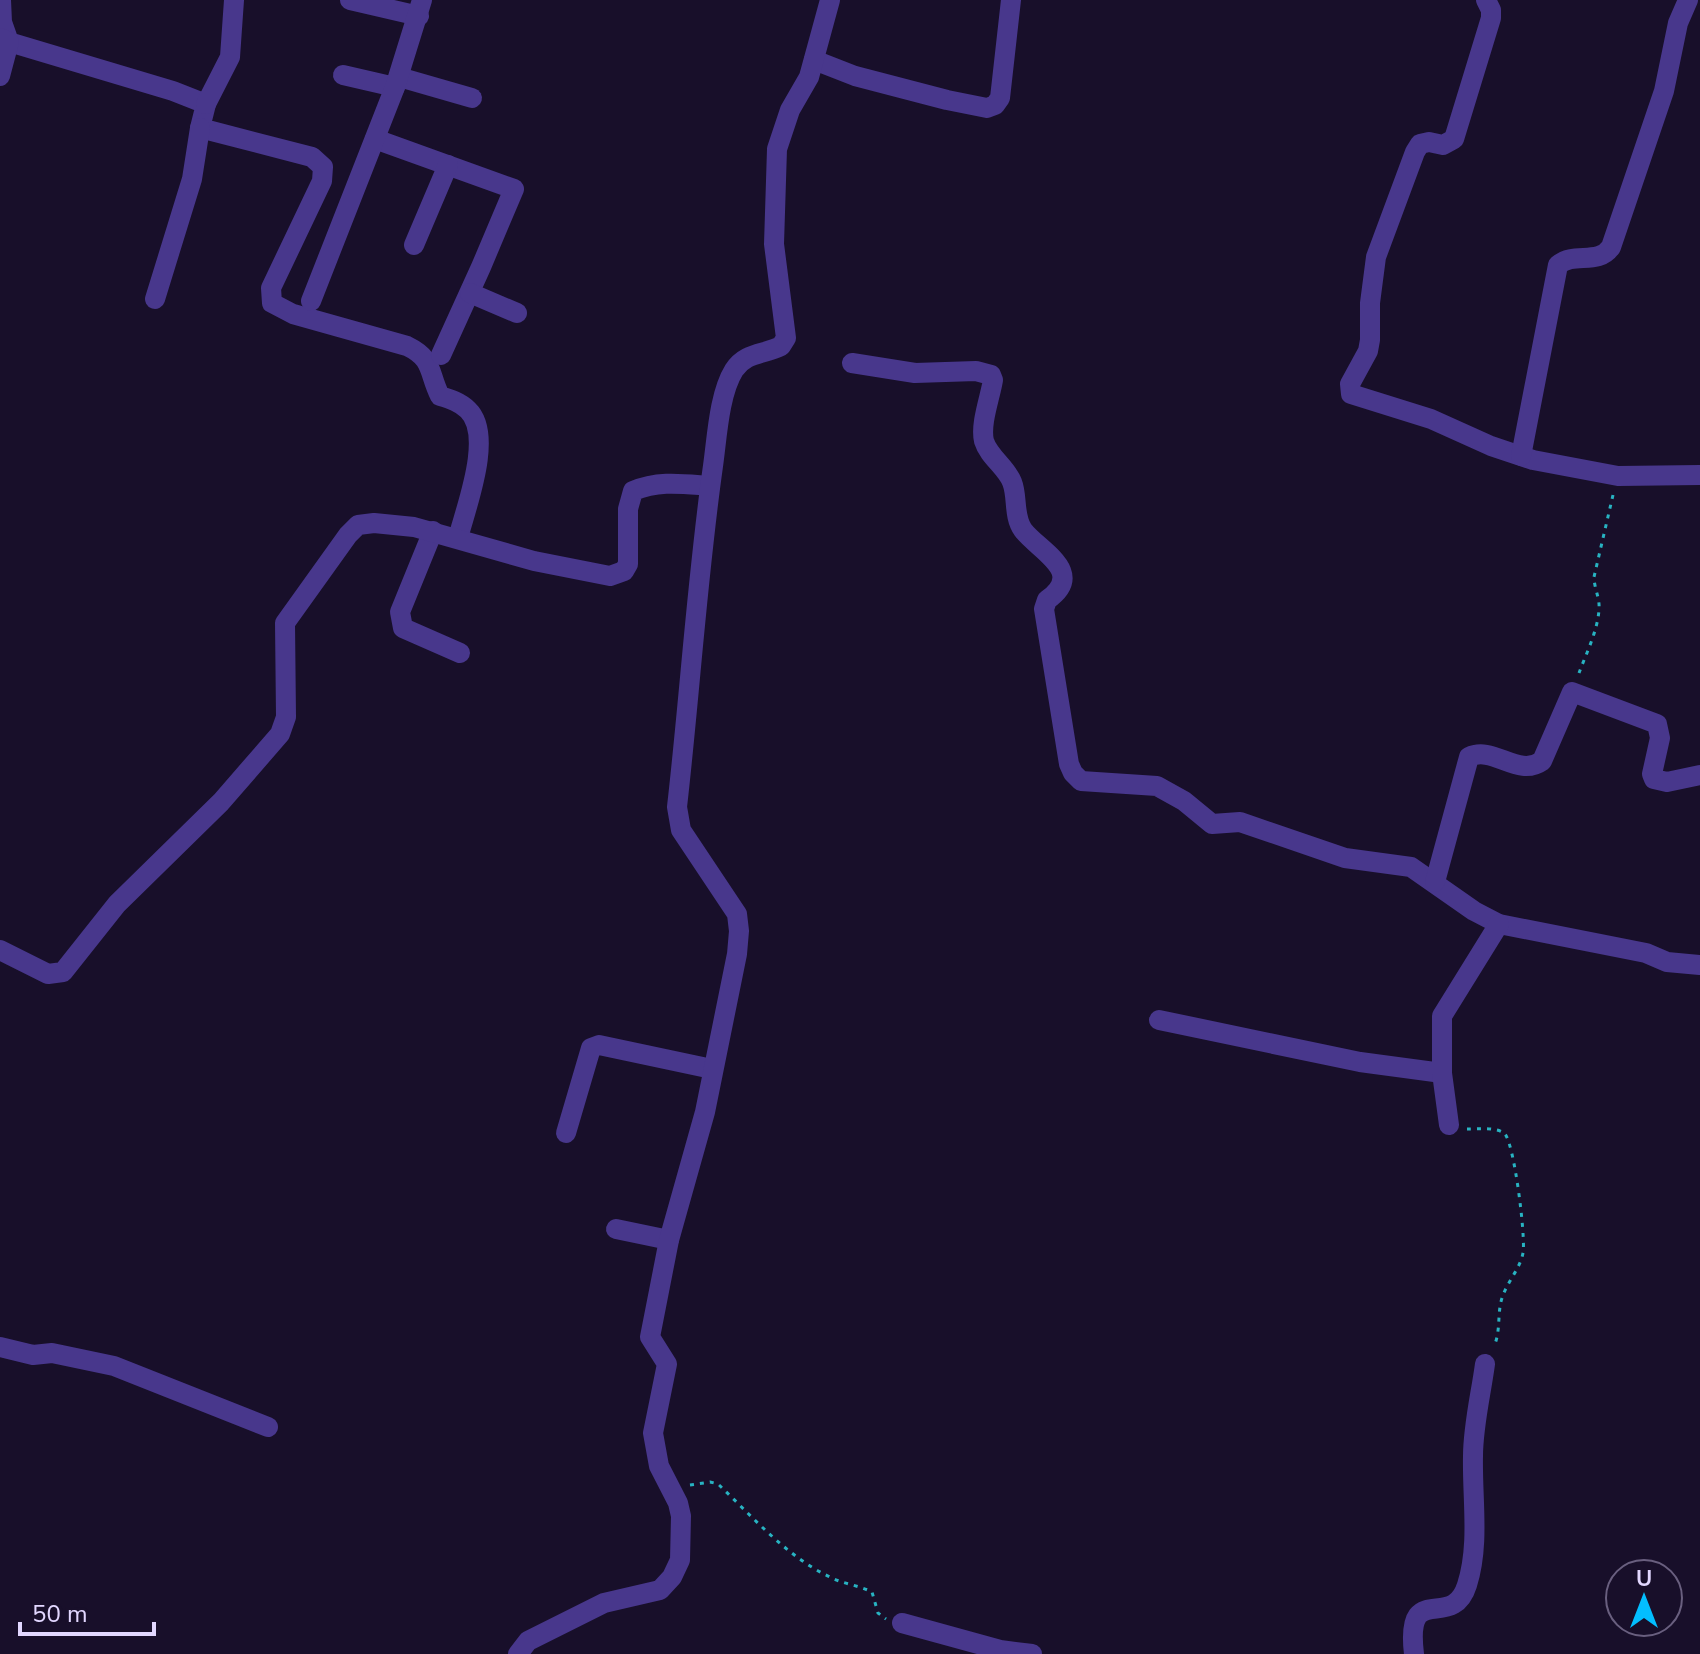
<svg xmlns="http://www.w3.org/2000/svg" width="1700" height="1654" font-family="'Nunito Sans',sans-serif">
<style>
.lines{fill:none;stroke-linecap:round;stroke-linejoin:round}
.path{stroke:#28b3c2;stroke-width:3;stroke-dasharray:4 6;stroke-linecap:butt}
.minor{stroke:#48378c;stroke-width:20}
</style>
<rect width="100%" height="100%" fill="#180f2a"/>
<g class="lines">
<g class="path">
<path d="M1579,673c7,-19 19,-43 20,-64 1,-11 -5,-21 -5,-32l19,-82"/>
<path d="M1467,1129c11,0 28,-2 37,4 10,7 22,105 19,120 -3,16 -16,29 -21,45 -5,15 -1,33 -8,48"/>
<path d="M690,1485l20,-3 8,2c34,32 69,73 112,93 13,7 28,8 42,15l6,21 8,6"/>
</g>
<g class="minor">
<path d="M1,0l1,22 7,20 164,49 33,13 -6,24 112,29 11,10 -1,14 -51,107 1,15 21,11 114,32c27,13 21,26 33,50 10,3 20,6 28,14 26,25 -2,97 -10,128"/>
<path d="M350,0l69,16"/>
<path d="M1486,0l5,10v8l-37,121 -11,6 -14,-3 -9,2 -5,8 -39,105 -6,46v37l-2,11 -18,33 1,10 80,25 60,27 42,14 85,16 82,-1"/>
<path d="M0,38l9,4 -9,34"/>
<path d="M814,60l41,16 92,24 40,8 8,-3 5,-7 11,-98"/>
<path d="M343,75l52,12"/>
<path d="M399,77l73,21"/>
<path d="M206,104l24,-47 4,-57"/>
<path d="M375,139l139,50 -33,78 -40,88"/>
<path d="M414,245l34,-80"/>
<path d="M470,293l47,20"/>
<path d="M155,299l37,-120 8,-51"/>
<path d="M311,301l84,-214 27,-87"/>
<path d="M852,363l63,10 61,-2 15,4 2,5c-3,18 -13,44 -9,61 5,16 22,26 28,41 6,15 1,34 11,48 16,21 64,42 24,70l-3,9 25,155 4,9 8,8 76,5 27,15 28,23 28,-2 105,36 66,9 63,44 25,13 147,29 21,9 33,3"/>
<path d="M1521,456l37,-191c16,-14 40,1 53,-18l53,-156 14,-68 10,-23"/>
<path d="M433,531l-33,81 3,16 57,25"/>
<path d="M1435,882l34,-125c24,-12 49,21 73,4l30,-69 85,32 3,14 -8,36 2,5 13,3 33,-7"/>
<path d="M0,950l48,24 15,-2 54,-68 104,-102 59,-68 6,-17 -1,-94 63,-88 10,-10 16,-2 40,4 120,34 76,15 14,-5 4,-7v-55l5,-18c26,-11 50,-7 77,-5"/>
<path d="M1159,1020l201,42 82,11"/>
<path d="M1449,1125l-7,-52v-57l57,-92"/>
<path d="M566,1133l25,-85 8,-3 113,24"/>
<path d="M616,1229l53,11"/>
<path d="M0,1347l33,8 19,-2 62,13 154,61"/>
<path d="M902,1623l98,27 32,4"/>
<path d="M518,1654l10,-13 76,-38 56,-13 12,-13 8,-17 1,-44 -3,-13 -19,-37 -6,-33 14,-69 -17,-27 19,-97 36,-128 32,-158 2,-23 -2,-17 -56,-84 -4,-23c13,-114 20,-228 36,-341 4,-28 6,-72 21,-96 12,-18 29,-15 47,-24l5,-8 -12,-94 3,-95 13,-39 19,-33 21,-77"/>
<path d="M1414,1654c-9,-76 38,-21 53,-69 13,-41 5,-86 6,-129 0,-30 8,-62 12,-92"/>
</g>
</g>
<g transform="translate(1644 1598)"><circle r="38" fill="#180f2a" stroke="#695f7f" stroke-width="2"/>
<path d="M0-6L14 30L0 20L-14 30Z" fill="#03beff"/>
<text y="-12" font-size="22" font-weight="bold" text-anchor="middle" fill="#e2d7ff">U</text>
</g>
<path d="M20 1622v12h134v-12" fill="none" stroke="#e2d7ff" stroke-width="4"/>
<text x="32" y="1622" font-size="24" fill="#e2d7ff" stroke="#180f2a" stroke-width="6" paint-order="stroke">50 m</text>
</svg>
